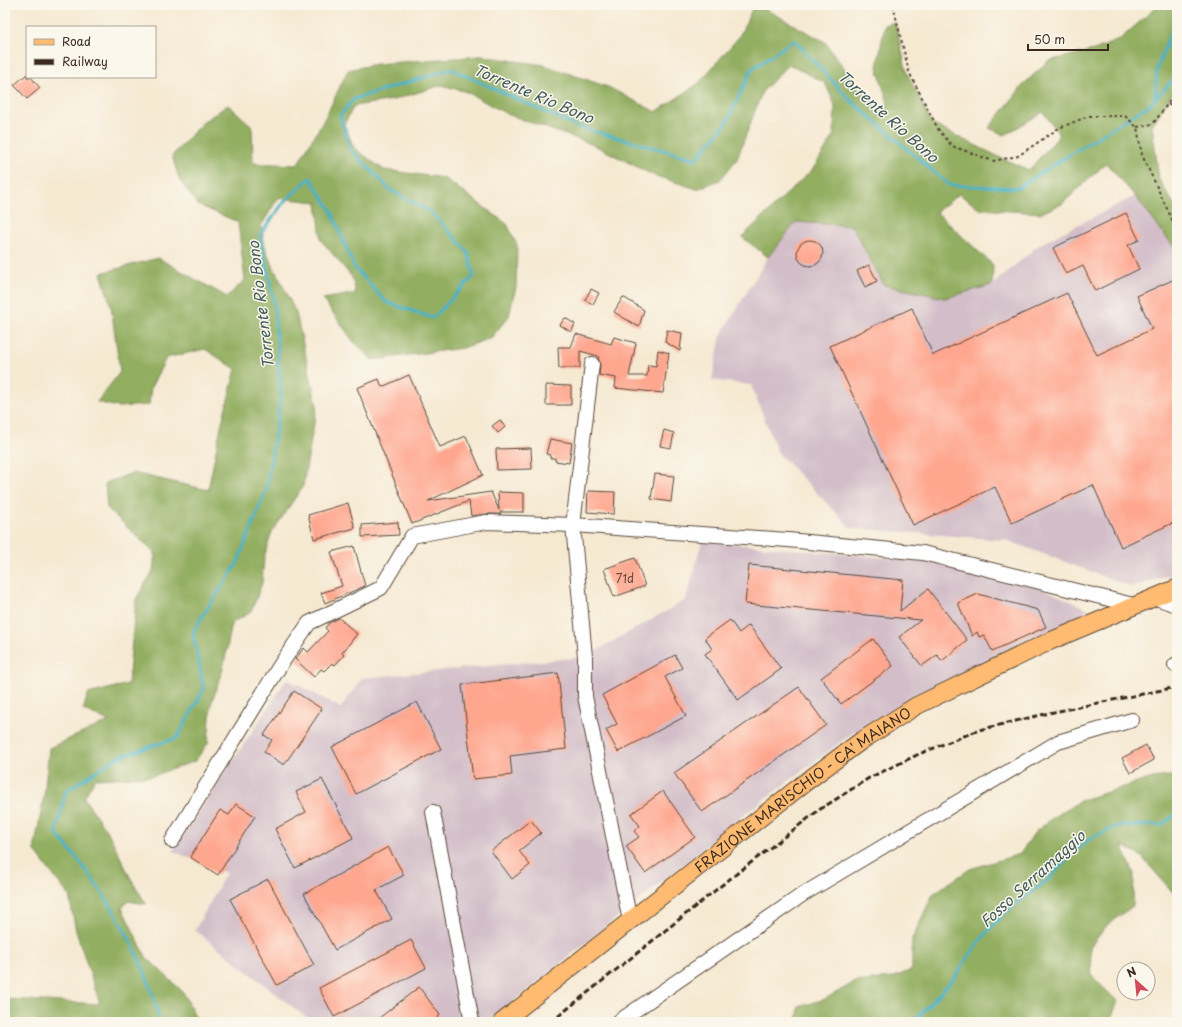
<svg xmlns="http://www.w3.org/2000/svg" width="1182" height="1027" font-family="'Playpen Sans',sans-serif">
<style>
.industrial{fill:#d2bdc8}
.forest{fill:#92ae60;stroke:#666c3f}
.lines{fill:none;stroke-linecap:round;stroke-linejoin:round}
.stream{stroke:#47b2c6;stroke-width:3}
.building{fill:#fea68e}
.minor-casing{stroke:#574739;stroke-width:16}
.major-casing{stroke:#574739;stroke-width:19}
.path{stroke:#574739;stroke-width:2;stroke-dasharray:3 3;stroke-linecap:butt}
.minor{stroke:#fff;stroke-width:14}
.major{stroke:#ffbb71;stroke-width:17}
.rail{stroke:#3b2a1e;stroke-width:3;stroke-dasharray:6 3;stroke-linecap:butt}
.labels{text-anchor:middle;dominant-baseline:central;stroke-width:3;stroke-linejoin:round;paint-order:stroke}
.number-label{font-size:12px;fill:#6c493a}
.street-label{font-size:14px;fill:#3b2a1e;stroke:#fbf7ec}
.water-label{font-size:15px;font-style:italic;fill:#3f5a59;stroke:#fbf7ec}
</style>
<rect width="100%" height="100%" fill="#fbf7ec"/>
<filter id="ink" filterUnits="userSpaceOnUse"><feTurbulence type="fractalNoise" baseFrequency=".025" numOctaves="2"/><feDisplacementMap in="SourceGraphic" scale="8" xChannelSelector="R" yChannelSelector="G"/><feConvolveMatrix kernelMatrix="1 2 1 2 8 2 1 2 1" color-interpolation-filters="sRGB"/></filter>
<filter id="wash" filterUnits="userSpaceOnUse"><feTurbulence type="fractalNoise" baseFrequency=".012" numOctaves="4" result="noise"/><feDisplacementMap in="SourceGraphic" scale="16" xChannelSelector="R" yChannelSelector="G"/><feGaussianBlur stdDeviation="0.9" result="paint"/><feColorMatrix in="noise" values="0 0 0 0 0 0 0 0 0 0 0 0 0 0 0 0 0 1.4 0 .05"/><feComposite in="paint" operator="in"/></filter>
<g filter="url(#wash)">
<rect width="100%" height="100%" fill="#f5e9d2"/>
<g class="industrial">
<path d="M1135,196l42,55v322l-45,14 -126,-47 -155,-12 -73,-75 -27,-68 -39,-5 9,-45 47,-78 28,-35 56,4 32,59h108l48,-41z"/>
<path d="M702,541l230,21 107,25 54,24 -184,88 -55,33 -101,76 -265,214h-176l-117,-92 31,-57 -53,-22 114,-172 54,29 21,-30 223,-21 101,-57z"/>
</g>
<g class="forest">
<path d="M754,5h4l67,37 34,47 22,21 7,-7 -11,-36 8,-42 10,-3 12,51 25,51 69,34 28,12 31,-35 -17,-23 -38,23 -16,-7 36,-45 23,-22 46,-11 25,-10 40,-35h18v81l-25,39 7,55 18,29v42l-42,-55 -29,-33 -44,41 -21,9 -61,-4 -21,-15 -23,18 57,53 -1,20 -47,13 -61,-13 -32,-59 -56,-4 -28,35 -26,-20 71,-68 21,-33 1,-31 -10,-22 -36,-19 -27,28 -25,67 -17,21 -23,9 -44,-14 -59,-30 -87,-31 -40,-22 -25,-7 -49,15 -39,6 -10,18 10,24 30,22 60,8 63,46 10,21 -1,42 -7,29 -18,22 -28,10 -91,12 -19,-19 -30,-42 33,-6 -4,-16 -31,-37 -4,-38 -39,-4 -17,28 5,25 30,62 21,93 -14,80 -32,48 -7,24 -2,25 -11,29 -19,11 -9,46 -12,36 -3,38 -13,18 -42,15 -58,3 -11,19 26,38 20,41 16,27 -18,-3 -6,7 24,49 37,35 15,30h-193v-23l95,5 -24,-73 -7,-35 -35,-46 10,-54 5,-48 60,-27 -26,-11 5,-16 40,-10 8,-85 17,-28 2,-18 -48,-45 -2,-25 28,-10 75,17 13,-64 15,-57 -31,-20 -39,9 -15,29 -2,18 -31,2 -21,-5 23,-30 -9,-66 -10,-33 57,-15 69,39 18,-17 -7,-58 -40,-17 -18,-24 -8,-25 31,-34 25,-17 24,21 1,37 44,2 27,-45 24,-50 28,-6 105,-8 63,9 64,22 48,25 42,-28 41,-47z"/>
<path d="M1177,775v122l-36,-41 -19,-11 12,29 -1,32 -25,18 -18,23 2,29 26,26 -9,20h-312l2,-15 26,-8 30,-17 37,-4 20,-8v-31l21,-45 37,-25 50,-15 15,-22 20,-16 27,-16 71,-22z"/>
</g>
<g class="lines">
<g class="stream">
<path d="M1155,98l2,-30 20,-51"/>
<path d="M160,1022c-10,-46 -33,-92 -59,-131 -13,-20 -30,-39 -45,-58l10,-42 52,-34 59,-19 27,-49 -11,-56 8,-15 36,-54 29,-73 15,-95 -7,-94 -14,-67 24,-33 26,-24 21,32 23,57 32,35 47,16 41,-42 -6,-24 -37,-40 -41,-22 -40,-41 -10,-34 14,-16 97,-30 127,58 118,32 30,-35 26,-55 42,-29 55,59 100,86 68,3 132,-83 28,-29"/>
<path d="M913,1022l42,-45 23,-34 24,-28 48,-37 14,-16 24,-22 30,-14 43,-1 16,-11"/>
</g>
</g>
<g id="blocks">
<g class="building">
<path d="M27,74v3h4l9,11 -13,11 -13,-14z"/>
<path d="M1126,213l13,27 -11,5 11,24 -44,22 -12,-25 -17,8 -13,-26z"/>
<circle cx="810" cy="253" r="13"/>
<path d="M869,265l8,16 -12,6 -8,-16z"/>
<path d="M1177,278v243l-56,26 -28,-62 -81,38 -17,-36 -82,38 -83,-179 82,-38 21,47 134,-62 30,62 55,-26 -15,-33z"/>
<path d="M591,289l8,4 -6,11 -8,-4z"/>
<path d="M623,297l21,13 -5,17 -25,-15z"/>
<path d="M565,318l10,6 -4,8 -11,-7z"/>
<path d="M667,330l15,3 -2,18 -15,-9z"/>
<path d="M576,334l35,10 3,-7 22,6 -7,33h18l1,-11 8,1 2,-16 11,3 -6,40 -48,-5 1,-10 -17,-3 1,-10 -2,-9 -18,-5v17h-21l-1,-21h13z"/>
<path d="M409,375l31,72 26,-11 17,39 -55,26 63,-9 8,18 -1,-18 26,1v19h-24l1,2h-15l-15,2 -2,-15 -57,23 -55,-136 22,-9 3,8z"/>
<path d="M546,385l25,1v19h-25z"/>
<path d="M500,420l5,7 -7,6 -6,-7z"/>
<path d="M664,430l10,3 -3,15 -11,-2z"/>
<path d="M550,439l22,4 -3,20 -14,-2v-3h-5v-3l-4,-1z"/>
<path d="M531,448l1,21 -35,1 -1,-21z"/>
<path d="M655,474l19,2 -3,26 -20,-3z"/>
<path d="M588,491l27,1 -1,22 -27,-2z"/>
<path d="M348,503l7,25 -41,11 -6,-24z"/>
<path d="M398,522l1,13 -37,2v-12z"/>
<path d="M354,546l11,40 -40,17 -4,-10 21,-7 -11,-34z"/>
<path d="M635,558l10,28 -31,11 -10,-28z"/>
<path d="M749,565l154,15 -3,31 28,-22 39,51 -25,21 -5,-6 -15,11 -23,-29 22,-17 -176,-16z"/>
<path d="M978,594l60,16 8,17 -54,24 -8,-16 -5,2 -2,-5 -5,4 -14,-33z"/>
<path d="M339,618l18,16 -15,19 2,2 -9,10 -3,-2 -8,8 -3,-2 -7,8 -19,-18 9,-11 4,4 20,-21 -3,-3 4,-5z"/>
<path d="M730,620l9,13 10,-8 32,44 -43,31 -33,-46 7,-5 -7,-11z"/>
<path d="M873,639l20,27 -52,38 -20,-26z"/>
<path d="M675,655l7,13 -17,9 21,39 -68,36 -12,-22 11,-6 -15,-29z"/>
<path d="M558,673l8,76 -56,7 2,19 -39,4 -11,-94z"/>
<path d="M799,687l27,38 -124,87 -28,-39z"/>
<path d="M294,691l28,18 -38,56 -20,-13 8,-12 -8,-5z"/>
<path d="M417,702l24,47 -85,45 -24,-47z"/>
<path d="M1146,745l8,15 -24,13 -8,-15z"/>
<path d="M322,779l31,59 -58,30 -20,-39 31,-17 -10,-20z"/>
<path d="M663,791l32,46 -50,36 -19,-27 13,-9 -5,-6 6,-5 -9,-12z"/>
<path d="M236,804l19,12 -37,59 -28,-18 30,-47 9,5z"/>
<path d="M531,820l10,13 -22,18 11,14 -18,14 -21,-28z"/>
<path d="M388,847l16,28 -28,15 16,29 -57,31 -31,-56z"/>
<path d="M268,879l46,86 -37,20 -47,-86z"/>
<path d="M411,940l15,28 -92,49 -15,-29z"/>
<path d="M419,987l21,28 -7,7h-59z"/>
</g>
</g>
</g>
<g filter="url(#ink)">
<use href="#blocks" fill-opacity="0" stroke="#574739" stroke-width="1"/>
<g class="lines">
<defs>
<g id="minor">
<path d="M592,364l-19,161 12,132v39l45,225"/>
<path d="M1153,597l24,8"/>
<path d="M1175,665l2,-1"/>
<path d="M433,812l39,210"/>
<path d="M172,841l109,-177 28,-41 72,-35 31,-52 74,-14 87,3 215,15 135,13 210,52"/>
<path d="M618,1022l184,-127 256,-153 74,-22"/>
</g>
<g id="major">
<path id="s1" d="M502,1022l301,-238 58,-43 55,-35 132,-64 129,-54"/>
</g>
</defs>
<use href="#minor" class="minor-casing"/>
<use href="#major" class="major-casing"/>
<g class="path">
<path d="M893,5l16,67 29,57 14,17 41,15 25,-5 41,-28 30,-12h36l12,11 5,28 35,75"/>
<path d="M1168,104l9,6"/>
<path d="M1137,127l16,-3 24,-33"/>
</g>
<use href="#minor" class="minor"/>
<use href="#major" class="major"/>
<path class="rail" d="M551,1022l171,-137 97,-75 50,-32 50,-24 60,-24 70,-17 128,-26"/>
</g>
</g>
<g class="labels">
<g class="number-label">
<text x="625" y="578">71d</text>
</g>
<g class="street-label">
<text stroke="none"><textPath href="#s1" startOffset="380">FRAZIONE MARISCHIO - CA' MAIANO</textPath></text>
</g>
<g class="water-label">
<text transform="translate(534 93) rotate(23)">Torrente Rio Bono</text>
<text transform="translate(889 116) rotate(42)">Torrente Rio Bono</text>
<text transform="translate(260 305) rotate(-97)">Torrente Rio Bono</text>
<text transform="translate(1032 878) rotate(-42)">Fosso Serramaggio</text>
</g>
</g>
<rect width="1182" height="1027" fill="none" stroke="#fbf7ec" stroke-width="20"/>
<rect x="26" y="26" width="130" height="52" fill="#fbf7ec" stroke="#aea59a"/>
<rect x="34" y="39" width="20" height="6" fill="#ffbb71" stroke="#aea59a"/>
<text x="62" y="46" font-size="12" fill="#3b2a1e">Road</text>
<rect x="34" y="59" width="20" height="6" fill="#3b2a1e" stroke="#aea59a"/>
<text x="62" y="66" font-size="12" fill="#3b2a1e">Railway</text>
<g transform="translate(1136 981) rotate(333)"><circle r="19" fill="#fbf7ec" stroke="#aea59a"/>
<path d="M0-3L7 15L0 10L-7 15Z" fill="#d1495b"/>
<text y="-6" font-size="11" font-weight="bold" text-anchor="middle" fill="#3b2a1e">N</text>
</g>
<path d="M1028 44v6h80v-6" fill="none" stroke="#3b2a1e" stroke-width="2"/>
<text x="1034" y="44" font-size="12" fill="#3b2a1e" stroke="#fbf7ec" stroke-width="3" paint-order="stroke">50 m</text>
</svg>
